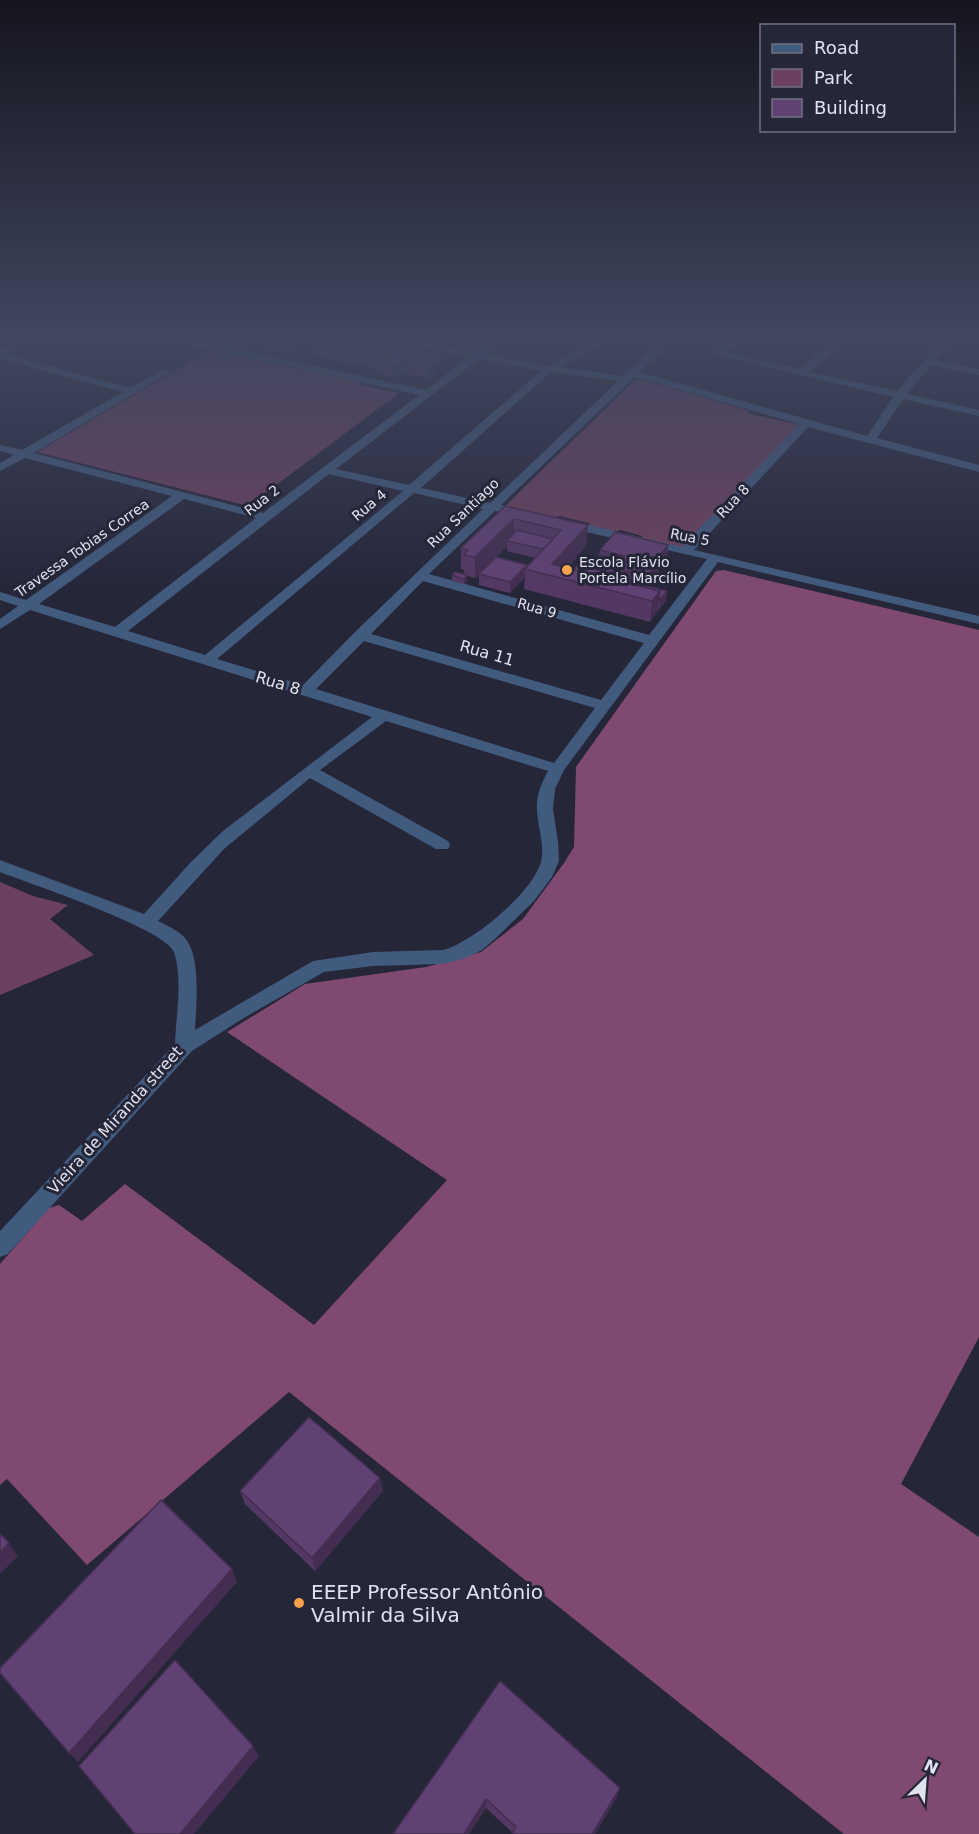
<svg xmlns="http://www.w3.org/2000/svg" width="979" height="1834" font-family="'DejaVu Sans',sans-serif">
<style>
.green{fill:#6c415f}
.forest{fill:#804a70}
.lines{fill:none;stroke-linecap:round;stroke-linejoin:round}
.minor{fill:#415b7f;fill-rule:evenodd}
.wall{fill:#533864}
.shaded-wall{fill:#432e51}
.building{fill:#604174;stroke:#432e51;stroke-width:1.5}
.poi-dot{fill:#f9a04c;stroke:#262639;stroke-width:2}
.labels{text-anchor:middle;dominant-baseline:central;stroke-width:6;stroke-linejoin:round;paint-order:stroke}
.far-street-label{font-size:14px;fill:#e1e2ee;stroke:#262639}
.far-poi-label{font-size:14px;fill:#e1e2ee;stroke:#262639;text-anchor:start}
.street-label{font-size:16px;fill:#e1e2ee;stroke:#262639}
.near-poi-label{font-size:20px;fill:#e1e2ee;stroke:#262639;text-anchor:start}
</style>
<rect width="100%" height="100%" fill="#262639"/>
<g class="green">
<path d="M213,351l149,32 -2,2 39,8 -151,113 -211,-54 170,-100z"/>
<path d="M639,379l108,31 3,4 51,11 -118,123 -39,-7 -2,-5 -21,-6 -11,3 -19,-4 -2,-6 -30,-7 -10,3 -45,-12 131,-127z"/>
<path d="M0,882l33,14 35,9 -18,14 44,36 -94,40z"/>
</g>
<path class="forest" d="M724,570l255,60v707l-78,147 78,53v297h-135l-555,-442 -202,173 -80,-86 -7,6v-221l49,-56 10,-3 23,16 43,-37 189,141 133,-145 -220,-148 78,-48 121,-17 55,-15 42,-33 41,-56 10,-16 2,-80 140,-196z"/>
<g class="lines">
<path class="minor" d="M26,336h12l-33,18 126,34 31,-18 9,2 -137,81 229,60 156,-118 -257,-56 -5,-3h17l45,9 20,-9h12l-21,12 196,42 43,-33 -95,-18 -5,-3h19l87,16 22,-16h11l-22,18 62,12 57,-30h12l-57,31 63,9 3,-6 5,-1 35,-33h10l-36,36 227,64 26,-39 -180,-43 21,-18h11l-19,17 73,16 41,-33h11l-42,36 88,19 49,-55h10l-20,24 43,9v6l-48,-10 -24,29 72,16v6l-76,-17 -26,39 102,27v7l-171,-45 -114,123 285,66v8l-261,-62 -154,208 -9,19 -2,20 5,33 1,19 -7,16 -18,24 -38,37 -14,12 -16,8 -23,6 -70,2 -49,6 -82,47 -50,32 -184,203 -8,3v-26l175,-187c1,-29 8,-64 -1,-92 -8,-23 -146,-69 -174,-80v-12l144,54 47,-52 32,-31 149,-114 -342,-107 -30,19v-10l18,-13 -18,-6v-8l26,8 146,-104 -147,-38 -25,13v-8l14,-8 -14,-4v-6l22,5 101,-58 -123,-33v-10zM479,359l62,12 -132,114 -73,-16zM551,372l67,9 -128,122 -69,-15zM635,377l164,47 -117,123 -119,-28 -4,1 -2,3 2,3 148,33 -58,76 -220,-61 66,-63 33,6v-6l-27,-6zM329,474l74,17 -198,164 -77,-24zM414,493l69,16 -128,123 -52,53 -86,-26zM184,499l72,19 -141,109 -76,-23zM423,581l221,62 -43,57 -230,-66zM364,641l231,67 -41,55 -238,-74zM386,721l162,50c-7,13 -12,25 -11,40 1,16 8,35 4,51 -8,30 -69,81 -98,88l-70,2 -60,9 -118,69c1,-25 7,-76 -12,-94 -6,-6 -17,-11 -25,-15l66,-72 86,-71 126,71h12l2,-4 -2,-4 -128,-71z"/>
</g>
<g class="wall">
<path d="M245,336h59l1,7 -17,11 -42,-9z"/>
<path d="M332,336h39l33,8 19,9 21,1v5l-7,5 -17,-3v-4l-5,3 19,4 1,9 -7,5 -26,-5v-3l-10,7 -15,-3 -1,-5 -64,-14 -1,-9 22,-3z"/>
<path d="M433,336h27l-10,7 -16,-3z"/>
<path d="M505,506l83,19 -2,21 -19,22 7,2 18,-1 1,-6 6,-8 1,-5 68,-5 -1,15 -20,26 20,5 -1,10 -8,10h-1l-7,11 -126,-33 1,-12 -15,16 -31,-8v-11l48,-7 8,-9 -28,-7v-5l-32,32 -8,-2v5l-3,3 -12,-3v-6l12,-1v-4l-3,-1v-21z"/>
<path d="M380,1478l3,13 -68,80 -70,-67 -5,-13z"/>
<path d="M500,1681l117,116 -22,37h-83l1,-1 -27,-25 -17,26z"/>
</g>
<g class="shaded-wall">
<path d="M294,336h10l1,7 -17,11 -2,-14z"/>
<path d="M450,336h10l-10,7z"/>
<path d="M423,345v9l-15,11 -6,-1v6l-10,7v-9z"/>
<path d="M444,354v5l-7,5v-4z"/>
<path d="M434,364l1,9 -7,5 -1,-9z"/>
<path d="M514,519v20l-7,2v5l-32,32v-21z"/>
<path d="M588,525l-2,21 -28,31 -6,-13z"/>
<path d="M668,545l-1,15 -15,19 2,-16z"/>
<path d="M527,565l-1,4h-1v8l-15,16v-11z"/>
<path d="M653,568l-1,11 -6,8 1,-11z"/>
<path d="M467,575v6l-3,3v-5z"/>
<path d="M660,591l-3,21 -7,10 2,-21z"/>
<path d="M667,591l-1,10 -8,10 2,-11z"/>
<path d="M380,1478l3,13 -68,80 -3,-13z"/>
<path d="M9,1543l9,13 -18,18v-22z"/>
<path d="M232,1569l5,13 -159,180 -9,-9z"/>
<path d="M253,1746l6,10 -65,78h-14z"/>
<path d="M620,1788l-3,9 -22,37h-3z"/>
<path d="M486,1799v9l-17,26h-5z"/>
</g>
<g class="building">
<path d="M264,336h30l-8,4z"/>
<path d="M336,336h35l33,6 -7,6z"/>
<path d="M319,340l68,14 -8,6 -68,-14z"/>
<path d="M408,342l15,3 -31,23 -16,-4z"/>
<path d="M427,351l17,3 -7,6 -17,-4z"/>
<path d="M409,359l25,5 -7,5 -25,-5z"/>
<path d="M505,506l83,19 -36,39 108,27 -8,10 -127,-32 36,-39 -47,-11 -39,38 -11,-2 4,-5 -7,-2z"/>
<path d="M517,530l36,9 -10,10 -36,-8z"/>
<path d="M615,532l53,13 -14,18 -54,-13z"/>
<path d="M599,555l54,13 -6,8 -54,-13z"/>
<path d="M496,557l31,8 -17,17 -31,-8z"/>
<path d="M577,565l28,7 -3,4 -28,-6z"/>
<path d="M455,572l12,3 -3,4 -12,-4z"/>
<path d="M605,575l62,16 -7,9h-1l1,-9 -57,-14z"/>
<path d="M309,1417l71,61 -68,80 -72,-67z"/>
<path d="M161,1500l71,69 -163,184 -69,-80v-5z"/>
<path d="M0,1534l9,9 -9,9z"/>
<path d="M175,1660l78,86 -73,88h-45l-56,-68z"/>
<path d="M500,1681l120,107 -28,46h-80l4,-7 -30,-28 -22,35h-71z"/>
</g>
<linearGradient id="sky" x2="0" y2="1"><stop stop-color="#15151f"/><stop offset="0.57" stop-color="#41475f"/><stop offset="1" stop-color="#41475f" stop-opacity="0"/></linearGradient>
<rect width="979" height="592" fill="url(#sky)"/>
<g class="poi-dot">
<circle cx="567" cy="570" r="6"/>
<circle cx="299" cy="1603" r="6"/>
</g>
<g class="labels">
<g class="far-street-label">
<text transform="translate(262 500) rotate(-38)">Rua 2</text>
<text transform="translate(733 501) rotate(-47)">Rua 8</text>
<text transform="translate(369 505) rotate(-40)">Rua 4</text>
<text transform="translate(463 513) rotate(-44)">Rua Santiago</text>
<text transform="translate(690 537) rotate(11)">Rua 5</text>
<text transform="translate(82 548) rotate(-35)">Travessa Tobias Correa</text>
<text transform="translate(537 608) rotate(16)">Rua 9</text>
</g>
<g class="far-poi-label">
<text x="579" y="562">Escola Flávio<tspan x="579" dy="16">Portela Marcílio</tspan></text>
</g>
<g class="street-label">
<text transform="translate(487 653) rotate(16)">Rua 11</text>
<text transform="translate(278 683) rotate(17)">Rua 8</text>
<text transform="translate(115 1120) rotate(-48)">Vieira de Miranda street</text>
</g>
<g class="near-poi-label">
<text x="311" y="1592">EEEP Professor Antônio<tspan x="311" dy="23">Valmir da Silva</tspan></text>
</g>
</g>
<rect x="760" y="24" width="195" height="108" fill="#262639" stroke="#717181" stroke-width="1.5"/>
<rect x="772" y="44" width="30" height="9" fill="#415b7f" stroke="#717181" stroke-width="1.5"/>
<text x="814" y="54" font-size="18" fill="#e1e2ee">Road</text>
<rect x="772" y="69" width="30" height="18" fill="#6c415f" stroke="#717181" stroke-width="1.5"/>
<text x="814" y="84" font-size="18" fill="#e1e2ee">Park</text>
<rect x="772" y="99" width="30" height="18" fill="#604174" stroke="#717181" stroke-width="1.5"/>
<text x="814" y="114" font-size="18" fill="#e1e2ee">Building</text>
<g transform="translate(925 1780) rotate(25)" stroke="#262639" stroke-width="4.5" paint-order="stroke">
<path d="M0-4.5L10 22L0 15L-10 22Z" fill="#e1e2ee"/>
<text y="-9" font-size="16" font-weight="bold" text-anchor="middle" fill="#e1e2ee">N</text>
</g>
</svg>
